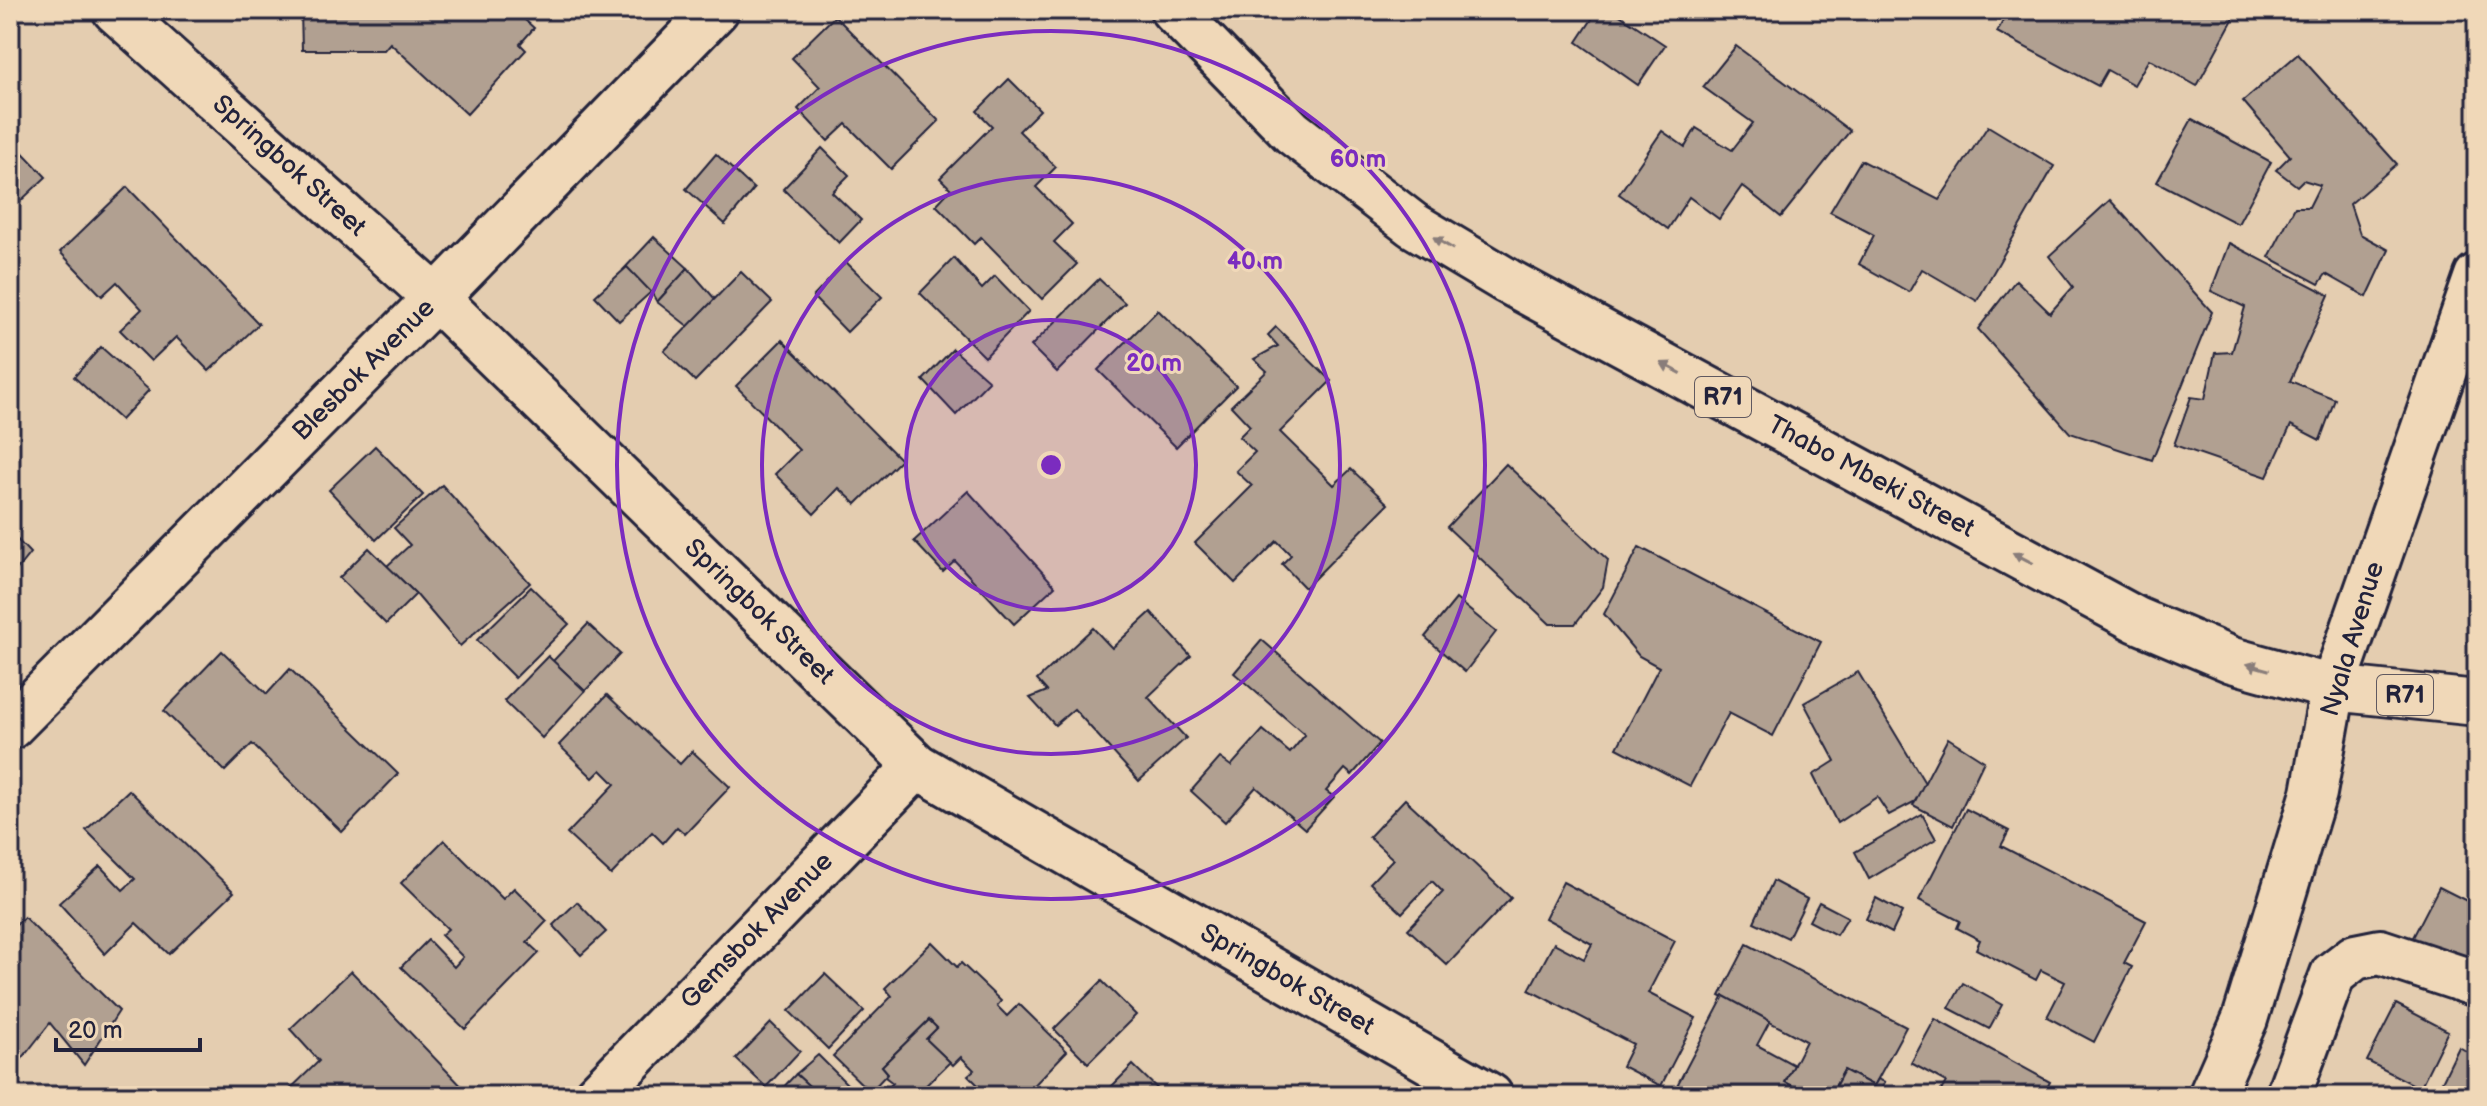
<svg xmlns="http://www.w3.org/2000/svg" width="2487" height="1106" font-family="'Balsamiq Sans',sans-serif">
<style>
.building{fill:#b1a091;stroke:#22223b;stroke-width:2}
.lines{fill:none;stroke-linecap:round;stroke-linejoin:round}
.street-casing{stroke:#22223b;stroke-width:50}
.primary-casing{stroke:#22223b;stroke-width:50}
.street{stroke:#f0d8b8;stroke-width:44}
.primary{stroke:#f0d8b8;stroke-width:44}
.oneway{fill:#897d7a}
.ring{fill:none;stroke:#7b2cbf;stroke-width:4}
.labels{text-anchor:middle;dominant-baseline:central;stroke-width:6;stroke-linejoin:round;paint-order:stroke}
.shield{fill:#f0d8b8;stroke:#605960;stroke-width:2}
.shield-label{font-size:24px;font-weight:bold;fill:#22223b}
.street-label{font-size:26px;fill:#22223b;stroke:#f0d8b8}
.centre{fill:#7b2cbf;stroke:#f0d8b8;stroke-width:4}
.ring-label{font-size:24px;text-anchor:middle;font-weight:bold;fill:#7b2cbf;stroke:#f0d8b8;stroke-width:6;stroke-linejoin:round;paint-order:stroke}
</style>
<rect width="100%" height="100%" fill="#e4cdb0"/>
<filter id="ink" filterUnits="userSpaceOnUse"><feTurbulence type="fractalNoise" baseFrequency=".0125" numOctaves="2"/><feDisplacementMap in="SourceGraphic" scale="16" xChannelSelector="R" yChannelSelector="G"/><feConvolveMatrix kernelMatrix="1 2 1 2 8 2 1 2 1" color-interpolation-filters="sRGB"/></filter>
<g filter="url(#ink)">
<g class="building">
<path d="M301,10h213l20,18 -14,16 6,6 -59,64 -77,-71 -6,7h-82z"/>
<path d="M1598,10h14l53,35 -27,40 -61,-43z"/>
<path d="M2009,10h229l-41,76 -48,-27 -15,26 -27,-15 -9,16 -101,-54z"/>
<path d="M835,16l104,105 -48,48 -45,-45 -18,17 -30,-32 22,-22 -28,-29z"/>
<path d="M1736,46l114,85 -69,86 -39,-31 -23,33 -30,-22 -21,32 -49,-35 43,-63 23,16 11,-19 36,22 21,-27 -50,-36z"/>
<path d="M2298,54l99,110 -47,40 10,30 29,16 -22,47 -41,-23 -7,10 -50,-27 26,-50h14l11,-22 -17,-5 -6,6 -21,-16 14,-14 -47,-55z"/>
<path d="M1009,79l31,31 -21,21 37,36 -20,20 36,37 -18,18 23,22 -35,35 -61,-62 -7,7 -38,-39 15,-16 -11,-11 52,-52 -15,-15z"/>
<path d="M2192,119l79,43 -33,62 -81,-42z"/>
<path d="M1988,126l66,40 -77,135 -55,-32 -13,23 -50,-28 15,-29 -44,-23 31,-52 78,40z"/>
<path d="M10,139l36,38 -36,34z"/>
<path d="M822,148l27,27 -17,17 29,28 -22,23 -56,-54z"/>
<path d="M716,154l38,35 -29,35 -39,-35z"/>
<path d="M127,187l132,137 -50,47 -33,-34 -25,24 -31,-31 22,-21 -25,-27 -15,14 -42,-44z"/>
<path d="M2110,200l102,112 -60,148 -82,-27 -92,-104 38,-49 34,33 23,-26 -24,-31z"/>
<path d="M654,237l34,31 -31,34 -6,-10 -28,-22z"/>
<path d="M2229,243l100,52 -39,86 45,18 -15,41 -29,-15 -24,52 -93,-32 17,-48 14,2 10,-46 17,-1 13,-45 -34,-16z"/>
<path d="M954,258l28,31 13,-13 34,35 -44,46 -65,-64z"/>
<path d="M846,262l36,35 -35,35 -34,-35z"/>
<path d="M627,267l24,25 -32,29 -24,-25z"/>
<path d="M688,268l27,31 -26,28 -32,-25z"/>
<path d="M741,272l31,30 -77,79 -31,-30z"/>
<path d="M1099,279l26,24 -68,69 -26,-26z"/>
<path d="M1158,310l78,76 -60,61 -78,-77z"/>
<path d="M1276,327l55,54 -51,51 54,53 17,-16 37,35 -83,84 -23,-24 9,-9 -14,-14 -42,42 -40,-40 57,-57 -16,-15 19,-19 -16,-15 11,-11 -19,-20 36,-35 -13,-12 24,-13 -10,-11z"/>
<path d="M782,340l119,120 -45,44 -17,-16 -25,26 -39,-40 24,-24 -63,-64z"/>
<path d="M101,347l48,43 -28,30 -47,-43z"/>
<path d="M953,349l36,32 -33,34 -33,-35z"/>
<path d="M375,446l48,49 -47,45 -47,-50z"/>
<path d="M1506,464l102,96 -5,27 -28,37h-25l-103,-97z"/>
<path d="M442,485l88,98 -70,63 -44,-52 -29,-28 23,-21 -16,-17z"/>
<path d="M968,491l87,95 -41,38 -59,-63 -12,11 -29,-31z"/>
<path d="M10,532l20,21 -20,25z"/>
<path d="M1639,547l182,95 -48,94 -44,-23 -39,73 -73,-38 42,-81 -20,-11 -35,-42z"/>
<path d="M369,548l47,46 -30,30 -47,-46z"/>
<path d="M531,587l38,37 -54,54 -38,-38z"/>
<path d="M1456,599l40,33 -31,40 -40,-35z"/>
<path d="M1151,612l40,44 -43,41 38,41 -47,43 -65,-72 -19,16 -25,-27 17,-7 -10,-11 56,-52 19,20z"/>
<path d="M588,624l32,30 -35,37 -32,-30z"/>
<path d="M1262,640l118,103 -28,32 -7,-6 -19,22 8,6 -29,32 -49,-42 -31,35 -34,-31 29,-33 11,8 32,-36 27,23 15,-18 -71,-62z"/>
<path d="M222,651l45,43 23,-25 108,105 -56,58 -90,-88 -27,27 -61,-60z"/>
<path d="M548,656l37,35 -43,47 -38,-37z"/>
<path d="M1858,672l73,121 -42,22 -12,-18 -40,26 -24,-48 22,-14 -31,-58z"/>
<path d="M607,695l73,69 12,-13 38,36 -45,47 -8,-7 -14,16 -11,-11 -41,43 -44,-41 48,-50 -14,-14 -8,8 -34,-33z"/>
<path d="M1948,738l36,23 -31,65 -40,-21z"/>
<path d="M129,790l105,102 -65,62 -33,-31 -31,31 -46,-51 41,-37 23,24 12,-11 -49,-49z"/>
<path d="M1405,799l106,99 -64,67 -39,-36 35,-37 -11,-11 -30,32 -32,-30 23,-24 -24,-22z"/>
<path d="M1966,809l43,22 -8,15 145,75 -22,42 8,4 -38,75 -47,-25 18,-35 -24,-12 -5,10 -60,-31 4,-9 -23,-12 3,-7 -41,-21z"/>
<path d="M1922,814l14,25 -67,40 -14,-27z"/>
<path d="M444,840l59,59 11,-11 33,33 -20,21 12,11 -74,76 -64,-62 27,-27 26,27 9,-10 -22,-22 7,-6 -47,-46z"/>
<path d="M1773,881l34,18 -19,39 -34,-16z"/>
<path d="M1563,882l112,59 -27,52 48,25 -35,68 -39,-20 11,-22 -104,-54 25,-47 30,16 8,-15 -47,-26z"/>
<path d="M2439,887l38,19v37l-14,28 -53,-28z"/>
<path d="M1876,898l26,14 -10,21 -26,-14z"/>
<path d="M577,902l29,30 -25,23 -28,-30z"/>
<path d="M1819,902l29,15 -12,18 -27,-14z"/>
<path d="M24,917l95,94 -35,54 -34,-42 -40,51v-143z"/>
<path d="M932,942l25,25 4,-4 40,38 -4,5 10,10 12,-12 48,47 -43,45h-35l-21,-21 6,-5 -13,-13 -8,8 -27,-26 11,-11 -8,-8 -47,46 6,7 -18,19 -37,-36 59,-60 -7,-8z"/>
<path d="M1747,944l159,83 -32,59 -30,-16 -14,26h-19l-26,-14 21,-41 -86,-45z"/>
<path d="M351,971l120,125h-188l36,-35 -29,-32z"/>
<path d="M825,974l39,37 -36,38 -39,-38z"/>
<path d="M1102,981l34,34 -48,48 -34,-34z"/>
<path d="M1963,983l39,22 -13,24 -40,-21z"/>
<path d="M1724,996l46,25 -13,24 37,20 -9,17 26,14h-62l-9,-5 -2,5 -66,-1z"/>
<path d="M2396,1004l52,27 -28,57 -53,-27z"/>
<path d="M1935,1019l115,63 -7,14h-105l8,-14 -35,-19z"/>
<path d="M929,1020l8,8 -11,11 24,23 -35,34h-35l13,-13 -8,-6 3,-4 -6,-7z"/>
<path d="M771,1023l29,28 -34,36 -30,-28z"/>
<path d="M2459,1047l18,10v39h-42z"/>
<path d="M818,1055l41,41h-39l-24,-22z"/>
<path d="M1133,1065l32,31h-63z"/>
<path d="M1844,1070l30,16 4,-7 7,3 -7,14h-48z"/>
<path d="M796,1074l24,22h-45z"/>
</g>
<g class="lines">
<defs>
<g id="street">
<path d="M115,10l321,288 481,468 573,330"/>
<path d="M10,727l426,-429 280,-288"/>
<path d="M596,1096l321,-330"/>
<path d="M2211,1096l34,-77 69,-226 19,-105 144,-412"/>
<path d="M2288,1096l45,-122 22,-17 25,-5 97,32"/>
</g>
<path id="primary" d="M1173,10l119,122 121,93 94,56 630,339 95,40 101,28 144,15"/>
</defs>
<use href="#street" class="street-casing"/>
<use href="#primary" class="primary-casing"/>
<use href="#street" class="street"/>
<use href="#primary" class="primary"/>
</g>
<defs><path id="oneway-solid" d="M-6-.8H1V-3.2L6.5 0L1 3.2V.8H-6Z" transform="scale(2)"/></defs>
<g class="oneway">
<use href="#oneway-solid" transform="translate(1443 243) rotate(-149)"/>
<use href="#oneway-solid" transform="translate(1671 368) rotate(-152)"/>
<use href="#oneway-solid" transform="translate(2023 558) rotate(-152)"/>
<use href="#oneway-solid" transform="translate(2258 667) rotate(-164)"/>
</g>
</g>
<circle cx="1051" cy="465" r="145" fill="#7b2cbf" fill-opacity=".12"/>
<g class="ring">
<circle cx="1051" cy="465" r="145"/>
<circle cx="1051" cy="465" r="289"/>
<circle cx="1051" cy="465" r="434"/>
</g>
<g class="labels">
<g class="shield">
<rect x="1695" y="377" width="56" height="40" rx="6"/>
<rect x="2377" y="675" width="56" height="40" rx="6"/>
</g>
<g class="shield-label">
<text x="1723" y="397">R71</text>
<text x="2405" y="695">R71</text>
</g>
<g class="street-label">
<text transform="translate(289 166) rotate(42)">Springbok Street</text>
<text transform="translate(364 370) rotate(-45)">Blesbok Avenue</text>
<text transform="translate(1871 477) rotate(28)">Thabo Mbeki Street</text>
<text transform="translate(759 612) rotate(44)">Springbok Street</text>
<text transform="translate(2353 639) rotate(-73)">Nyala Avenue</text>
<text transform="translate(757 931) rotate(-46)">Gemsbok Avenue</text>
<text transform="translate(1287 980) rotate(30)">Springbok Street</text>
</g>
</g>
<circle cx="1051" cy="465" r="12" class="centre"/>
<g class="ring-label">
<text x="1358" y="167">60 m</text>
<text x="1255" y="269">40 m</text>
<text x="1154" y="371">20 m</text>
</g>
<rect width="2487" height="1106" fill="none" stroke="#f0d8b8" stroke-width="40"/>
<rect x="20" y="20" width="2447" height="1066" fill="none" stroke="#22223b" stroke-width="3" filter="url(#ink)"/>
<path d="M56 1038v12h144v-12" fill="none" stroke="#22223b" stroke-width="4"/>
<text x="68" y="1038" font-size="24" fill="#22223b" stroke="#f0d8b8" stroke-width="6" paint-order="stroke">20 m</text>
</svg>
